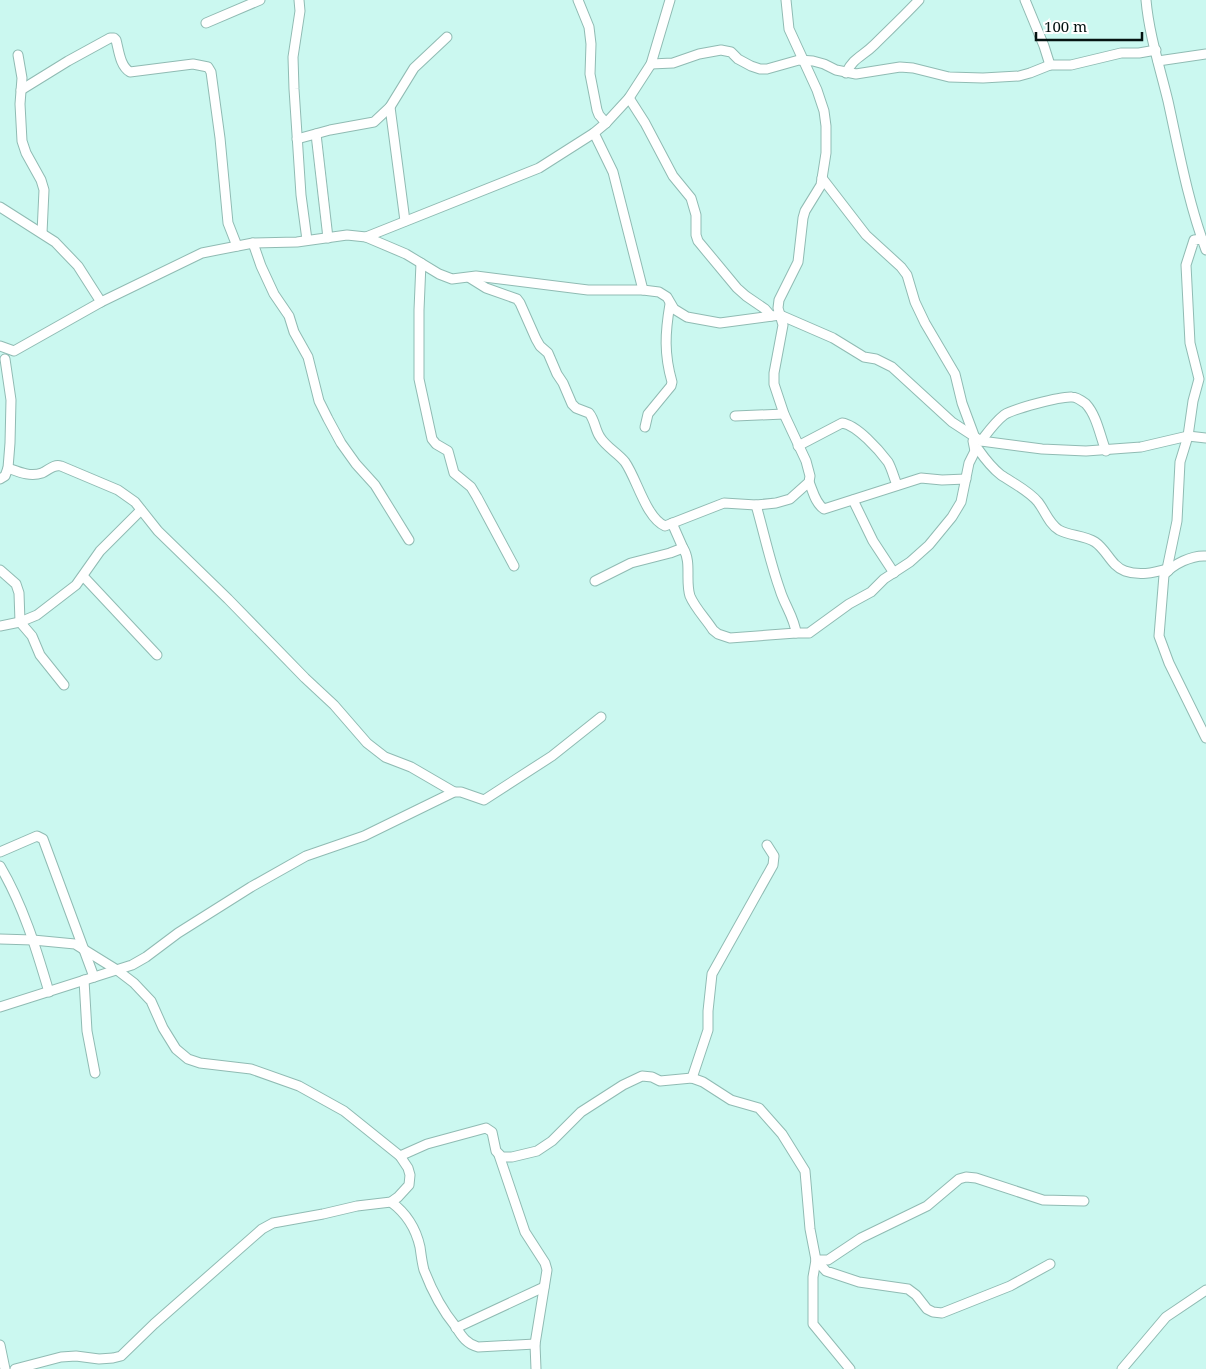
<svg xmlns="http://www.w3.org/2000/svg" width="1206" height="1369" font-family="'Noto Serif',serif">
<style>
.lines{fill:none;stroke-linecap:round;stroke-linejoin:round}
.street-casing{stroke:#90bbb3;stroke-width:11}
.street{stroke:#fff;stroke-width:9}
</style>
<rect width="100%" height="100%" fill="#cbf8f0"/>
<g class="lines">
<defs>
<g id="street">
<path d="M299,0l1,11 -7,46 1,32 7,106 6,45"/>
<path d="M578,0l11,27 2,17 -1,30 7,36 2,5 7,8"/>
<path d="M1025,0l19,46 6,19"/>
<path d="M1146,0c3,34 14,68 22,101 11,50 20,101 38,149"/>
<path d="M206,23l54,-23"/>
<path d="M18,55l4,23 -2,26 2,37 4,12 15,27 3,10 -2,43"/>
<path d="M1158,61l48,-7"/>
<path d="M651,64l22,-1 26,-9 22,-4 10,2 7,7 13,7 9,3h7l32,-9 14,1 11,3 12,6 20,4 44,-7 13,1 36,9 34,1 36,-2 11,-3 20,-8h21l50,-12h18l17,-3"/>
<path d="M846,73c8,-16 16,-16 28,-28 15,-15 30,-29 45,-45"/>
<path d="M21,90l47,-29 42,-23h4l2,2c3,11 4,26 14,32l63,-8 15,3 3,5 9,66 8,85 9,23"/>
<path d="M629,98l16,25 28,53 18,22 5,17v20l2,6 39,47 9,8 19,13 6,7"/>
<path d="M390,107l15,114"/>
<path d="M594,133l19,39 30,118"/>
<path d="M316,134l12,104"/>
<path d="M297,139l33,-9 44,-8 16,-15 24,-39 33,-31"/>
<path d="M822,178l44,57 35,32 6,8 8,27 10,21 30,51 7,29 13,35 -2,3 2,10 3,-2c7,10 14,19 23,26 12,8 28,16 37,27 7,9 11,22 21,28 11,6 25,5 36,12 12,8 16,24 30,29 14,5 28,2 42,-2"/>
<path d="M0,207l55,35 23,24 23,36"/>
<path d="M366,237l40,17 33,20 13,5 24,-3 112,14h55l16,2 8,5 7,12 13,8 33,6 60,-8 53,23 31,19 12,2 16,8 60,55 29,19 61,8 44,2 55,-4 47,-11 18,2"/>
<path d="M253,243l8,23 13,28 15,22 5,16 14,25 11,44 9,18 13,24 15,21 19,21 34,55"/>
<path d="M421,263l-2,47v69l13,60 4,5 12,7 6,22 17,14 6,10 37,69"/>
<path d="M470,278l16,10 31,11 3,4 16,36 4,7 8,7 9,21 6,9 9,21 4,4 13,5c6,7 6,17 11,24 6,10 18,16 25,25 12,17 21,56 40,64l59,-23 32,2 20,-2 14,-4 19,-17 1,-6 -4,-15 -22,-47 -10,-30v-11l9,-48 -5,-17 1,-8 19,-38 5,-44 2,-7 16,-26 5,-32v-27l-2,-15 -7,-21 -28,-61 -3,-29"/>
<path d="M0,346l14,5 87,-49 101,-49 51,-10 44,-1 50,-7 19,2 173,-69 55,-35 12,-10 23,-25 22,-34 19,-64"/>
<path d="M735,416l49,-2"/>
<path d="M645,427l3,-13 23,-28 1,-4c-8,-28 -7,-49 -2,-78"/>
<path d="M981,441c7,-9 14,-19 23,-26 9,-6 57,-19 68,-18 5,0 10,4 14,7 11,12 14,32 20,47"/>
<path d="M798,446l44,-23c15,2 37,27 46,39 4,7 6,16 9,23"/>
<path d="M8,468c11,4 22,9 34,5 7,-3 11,-9 19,-7l57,24 17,12 23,29 70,68 77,79 29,27 33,38 18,14 26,10 43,25"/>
<path d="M0,479l5,-3 3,-8 2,-25 1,-43 -6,-41"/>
<path d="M809,482c4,9 6,21 15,27l97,-31 21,2 24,-1"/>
<path d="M853,500l20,41 21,32"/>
<path d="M672,523l11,25"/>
<path d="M1206,556c-14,-1 -33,8 -42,19l-5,61 10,27 37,75"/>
<path d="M0,570l16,14 3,9 1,29 12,14 8,19 24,30"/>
<path d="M1168,571l-1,-2 10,-48 3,-59 8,-26 5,-35 6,-22 -9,-36 -4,-78 8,-25 8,-1"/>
<path d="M83,576l74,79"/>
<path d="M595,581l36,-18 39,-10 13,-5c9,14 2,33 7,48 5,12 16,23 23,34l5,4 12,4 66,-5c-1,-14 -12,-29 -16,-43 -10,-28 -16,-57 -24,-85"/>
<path d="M0,626l20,-4 17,-7 39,-30 24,-34 41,-41"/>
<path d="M796,633h13l40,-29 22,-12 13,-13 26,-17 19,-17 23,-28 9,-15 8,-39 6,-12"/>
<path d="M0,852l37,-16 6,3 51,138"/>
<path d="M0,866c23,39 36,82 49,126"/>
<path d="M0,939l33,1 42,4 42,26 17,13 17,18 12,27 13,21 12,10 12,4 51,6 48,17 45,25 56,45 8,12 2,7 -1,10 -11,12 -7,5 -34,4 -34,8 -50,9 -11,6 -108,95 -33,32 -8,2 -14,1 -23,-3 -15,1 -46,12"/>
<path d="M84,980l3,51 8,42"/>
<path d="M0,1007l132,-42 14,-8 32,-24 73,-46 55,-31 58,-20 90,-44h7l23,8 68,-44 49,-39"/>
<path d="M692,1078l16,-48v-19l4,-37 61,-109 1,-9 -7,-11"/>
<path d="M499,1155l26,77 20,31 2,7 -12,74 1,25"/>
<path d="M400,1156l27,-12 59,-16 6,4 4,19 6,6h10l25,-6 15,-10 29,-29 42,-27 19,-9 10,1 8,4 32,-3 11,4 28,18 28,8 23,26 23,37 5,58 6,31 -3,17v47l37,45"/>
<path d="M391,1202c15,11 25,27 29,45 1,7 2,16 4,23 8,21 18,40 32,57 6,10 11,17 22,20l57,-3"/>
<path d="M816,1260h12l33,-22 66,-32 32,-27 7,-2 10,1 67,22 41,1"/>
<path d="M816,1260l10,11 33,11 49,7 8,6 11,14 6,3 9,1 68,-27 40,-22"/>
<path d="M456,1328l88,-41"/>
<path d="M0,1345l5,24"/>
<path d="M1122,1369l44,-52 40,-27"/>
</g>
</defs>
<use href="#street" class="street-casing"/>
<use href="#street" class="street"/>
</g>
<path d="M1036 32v8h106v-8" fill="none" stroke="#051412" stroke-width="2.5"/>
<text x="1044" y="32" font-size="15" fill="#051412" stroke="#ffffff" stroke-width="4" paint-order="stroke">100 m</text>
</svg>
